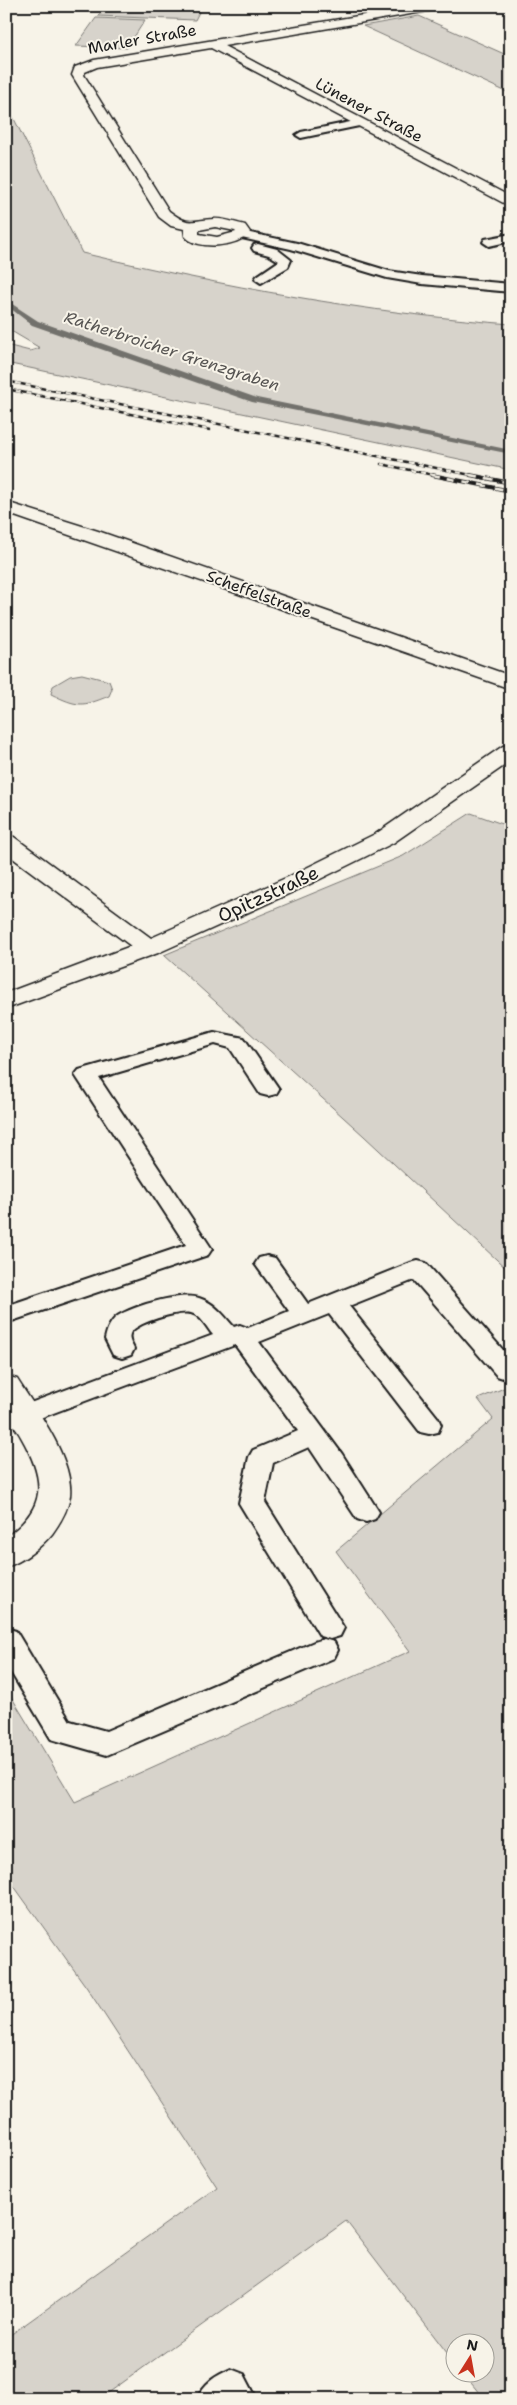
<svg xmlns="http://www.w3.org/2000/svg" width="517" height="2405" font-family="'Shantell Sans',sans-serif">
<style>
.green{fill:#d7d3cb;stroke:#7a7874}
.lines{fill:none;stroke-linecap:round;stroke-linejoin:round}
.stream{fill:#72716c;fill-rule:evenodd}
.service-casing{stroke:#1c1c1c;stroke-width:4}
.minor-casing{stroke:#1c1c1c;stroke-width:3}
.service{fill:#f7f3e8;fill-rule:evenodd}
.minor{fill:#f7f3e8;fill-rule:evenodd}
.rail-far1-casing{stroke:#1c1c1c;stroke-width:2.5}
.rail-casing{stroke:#1c1c1c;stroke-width:4}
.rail-far1{stroke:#f7f3e8;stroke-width:2;stroke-dasharray:5;stroke-linecap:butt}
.rail{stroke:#f7f3e8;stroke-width:2.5;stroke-dasharray:8;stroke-linecap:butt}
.labels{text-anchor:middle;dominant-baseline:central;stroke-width:4;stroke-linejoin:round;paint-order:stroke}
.far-street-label{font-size:16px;fill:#1c1c1c;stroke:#f7f3e8}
.far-water-label{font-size:16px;font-style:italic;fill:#565452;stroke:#f7f3e8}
.street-label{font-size:19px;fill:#1c1c1c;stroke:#f7f3e8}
</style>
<rect width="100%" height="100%" fill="#f7f3e8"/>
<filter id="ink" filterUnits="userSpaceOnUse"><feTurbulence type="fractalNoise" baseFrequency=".02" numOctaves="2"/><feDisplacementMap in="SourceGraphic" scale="10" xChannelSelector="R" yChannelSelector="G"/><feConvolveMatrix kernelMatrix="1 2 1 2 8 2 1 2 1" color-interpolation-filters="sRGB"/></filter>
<g filter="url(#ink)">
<g class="green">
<path d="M105,6h97l-7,14 -97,-4z"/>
<path d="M419,16l92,41v37l-148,-68z"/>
<path d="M96,18l49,2 -18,28 -51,-2z"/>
<path d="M6,103l76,150c141,33 284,60 429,71v146l-505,-107v-18l24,6 10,-3 -34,-20z"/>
<path d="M82,674l27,7 3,8 -3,7c-27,11 -31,11 -58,-2l2,-8 17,-10z"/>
<path d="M471,813l40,14v446l-147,-137 -200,-181 239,-99z"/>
<path d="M511,1385v1014h-27l-21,-26 21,-1v-30h-30v20l-108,-141 -246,178h-94v-61l211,-151 -130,-199 -81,-113v-187l69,114 335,-151 -74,-100 157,-132 -15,-20z"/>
</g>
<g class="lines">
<path class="stream" d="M6,300l32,21 219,77 254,52v4l-259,-52 -220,-77 -26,-20z"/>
<defs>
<g id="service">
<path d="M360,120l5,3 -1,2 -63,13 -5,-3 5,-3z"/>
<path d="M241,231l56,12 92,28 33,5 89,8v8l-89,-8 -35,-6 -96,-29 -54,-12 -2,-2 2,-2z"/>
<path d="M511,234v7l-22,5 -6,-4 2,-3z"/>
<path d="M258,244l19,5 14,11 -3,7 -27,16 -6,-4 2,-3 22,-15 -10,-6 -15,-4 -2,-3 2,-3z"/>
<path d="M214,1032l30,6 35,51 -3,5 -8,2 -8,-2 -30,-46 -15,-4 -116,34 109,165 4,6 -4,6 -202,68v-17l180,-61 -111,-170 4,-5z"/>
<path d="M267,1256l8,2 33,46 102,-41 8,-2 8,2 85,96v18l-5,2 -9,-3 -83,-96 -65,26 89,112 3,7 -3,7 -9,2 -9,-2 -91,-118 -70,28 83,112 37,58 -4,7 -9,3 -9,-3 -48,-72 -36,16 -8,39 79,126 -4,8 -10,3 -10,-3 -81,-133 10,-46 4,-7 45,-19 -63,-86 -203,76 -9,3 -9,-3 -3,-6 3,-6 199,-74c-6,-7 -12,-20 -22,-22 -12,-3 -57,10 -61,21 -2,6 2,10 4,15l-3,6 -9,3 -9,-3 -8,-16c2,-10 6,-20 16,-25 16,-9 61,-22 78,-16 16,5 24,17 35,29l6,-2 8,3 41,-17 -34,-47 4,-6z"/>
<path d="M6,1628l10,3 54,90 36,10 208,-89 10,-3 10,3 4,8 -4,8 -227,97 -56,-16 -45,-75z"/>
<path d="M231,2369l13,5 13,25h-60c7,-16 18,-23 34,-30z"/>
</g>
<g id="minor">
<path d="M418,6h27l-5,3 -216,37 287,151v10l-300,-159 -114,19 -12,5 -1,3 85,136c21,16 22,9 45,8 9,-1 22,4 31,6l5,7c-10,15 -54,19 -65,4l-1,-7 -13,-3 -12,-9 -87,-142 3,-8 19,-7zM215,227l20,4 1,1 -19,5 -18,-3v-4z"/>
<path d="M6,502l92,29 413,145v13l-505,-176z"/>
<path d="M511,745v16l-118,82 -89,44 -146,66 -152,56v-16l125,-47 -125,-93v-18l8,2 137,101 137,-61 89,-44 126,-87z"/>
<path d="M6,1376l11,3c19,30 57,80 53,117 -2,14 -10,27 -18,38 -12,14 -28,27 -46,33v-30c42,-30 39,-58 15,-100 -4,-8 -13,-17 -15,-26 -2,-11 0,-24 0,-35z"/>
</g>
</defs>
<use href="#service" class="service-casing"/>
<use href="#minor" class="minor-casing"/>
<use href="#service" class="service"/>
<use href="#minor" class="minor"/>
<defs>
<g id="rail-far1">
<path d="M6,381l470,95"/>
<path d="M6,389l204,41"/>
<path d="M381,464l57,12"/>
</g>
<g id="rail">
<path d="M432,475l79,16"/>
<path d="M470,475l41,8"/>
</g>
</defs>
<use href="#rail-far1" class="rail-far1-casing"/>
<use href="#rail" class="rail-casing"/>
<use href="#rail-far1" class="rail-far1"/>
<use href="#rail" class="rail"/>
</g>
</g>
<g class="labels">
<g class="far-street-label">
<text transform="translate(142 39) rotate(-10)">Marler Straße</text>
<text transform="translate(369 110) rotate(28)">Lünener Straße</text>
<text transform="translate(259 594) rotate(20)">Scheffelstraße</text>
</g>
<g class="far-water-label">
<text transform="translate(172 351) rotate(18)">Ratherbroicher Grenzgraben</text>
</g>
<g class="street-label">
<text transform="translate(268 894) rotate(-25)">Opitzstraße</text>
</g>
</g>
<rect width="517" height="2405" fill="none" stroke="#f7f3e8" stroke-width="25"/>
<rect x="12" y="12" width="492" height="2380" fill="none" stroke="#1c1c1c" stroke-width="2" filter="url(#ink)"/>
<g transform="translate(470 2358) rotate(11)"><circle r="24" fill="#f7f3e8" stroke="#9f9d96"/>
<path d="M0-4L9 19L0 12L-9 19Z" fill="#c8321e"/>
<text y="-8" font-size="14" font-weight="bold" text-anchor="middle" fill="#1c1c1c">N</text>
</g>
</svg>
